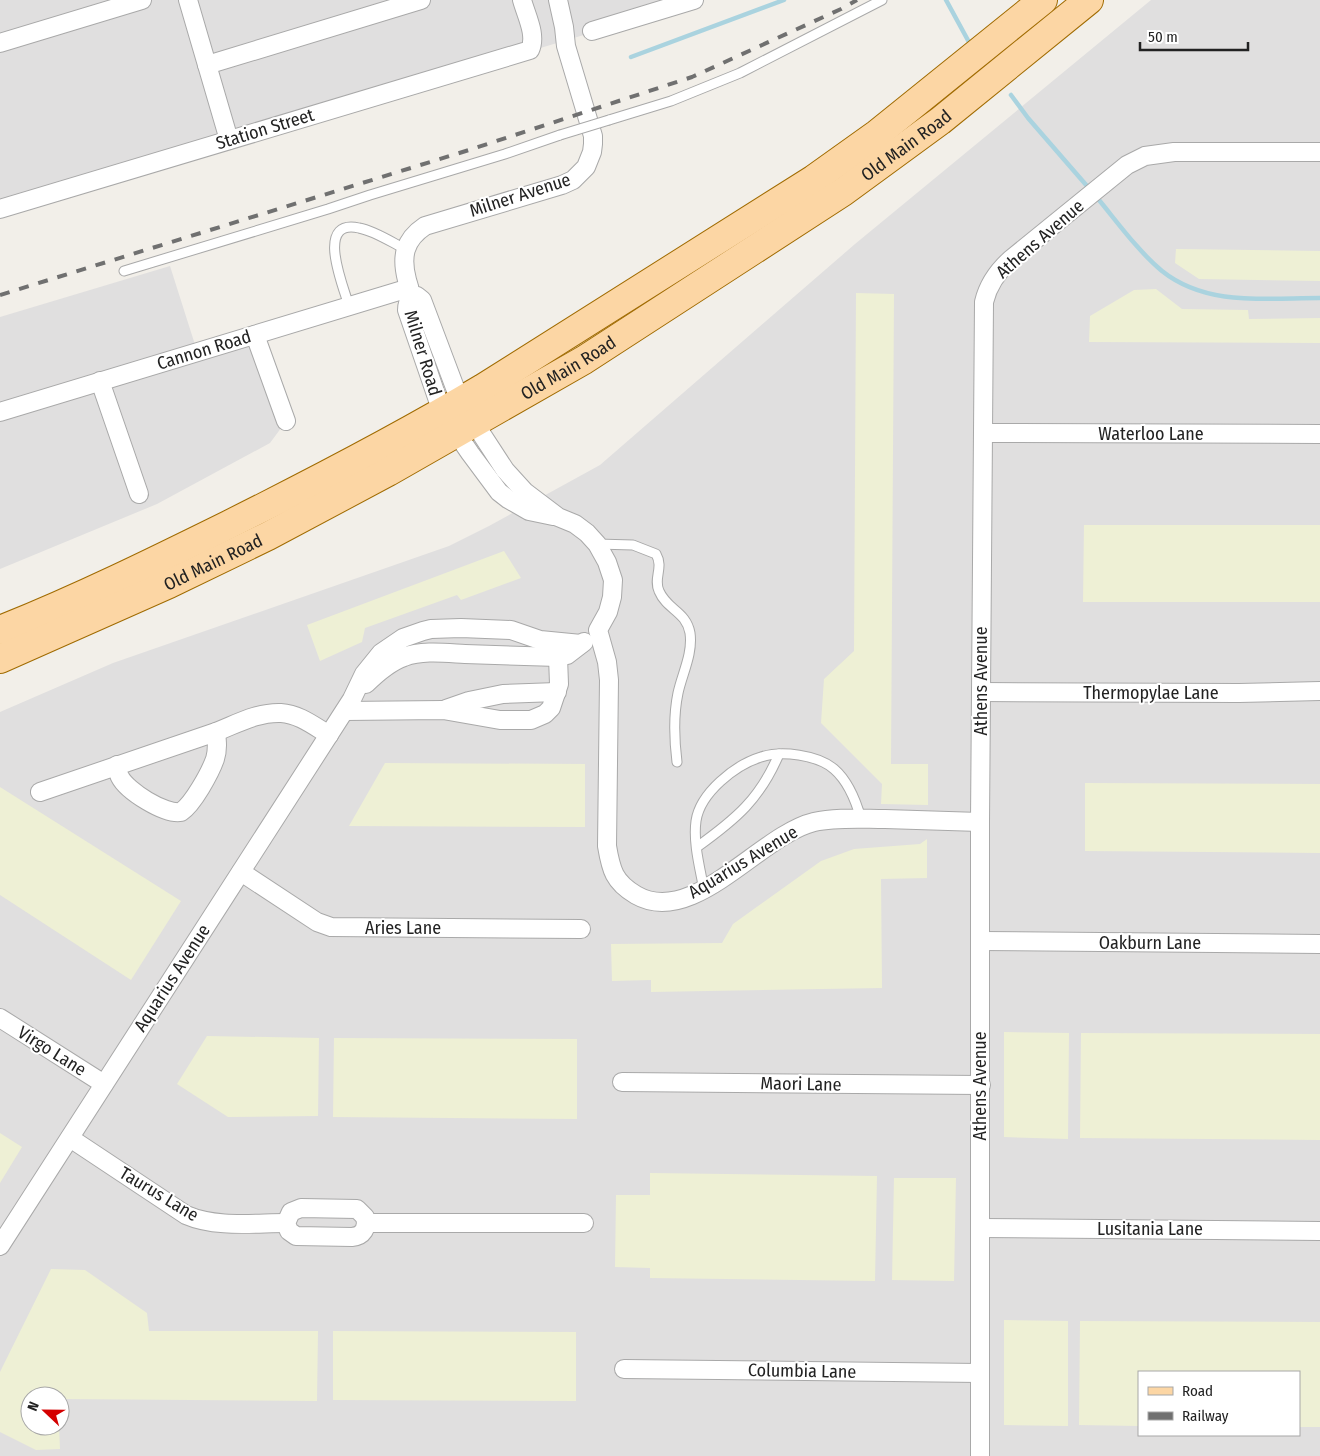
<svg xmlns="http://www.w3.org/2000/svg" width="1320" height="1456" font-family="'Fira Sans Condensed',sans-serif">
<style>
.residential{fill:#e0dfdf;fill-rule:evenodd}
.farmland{fill:#eef0d5}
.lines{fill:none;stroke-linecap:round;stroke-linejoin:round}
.stream{stroke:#aad3df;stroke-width:4.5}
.lane-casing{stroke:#a9a9a9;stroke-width:11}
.street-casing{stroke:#a9a9a9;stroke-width:20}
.primary-casing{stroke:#a06b00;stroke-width:30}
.lane{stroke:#fff;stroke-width:9}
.street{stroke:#fff;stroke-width:18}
.primary{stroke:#fcd6a4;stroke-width:28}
.rail{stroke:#707070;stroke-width:4;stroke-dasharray:10 10;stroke-linecap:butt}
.lane-bridge-casing{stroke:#a9a9a9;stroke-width:11;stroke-linecap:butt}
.lane-bridge{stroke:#fff;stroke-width:9}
.labels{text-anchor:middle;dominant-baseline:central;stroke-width:4;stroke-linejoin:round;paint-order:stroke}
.street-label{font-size:18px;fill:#222;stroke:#fff}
</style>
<rect width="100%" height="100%" fill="#f2efe9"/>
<g class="residential">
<path d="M0,0h700l-700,211z"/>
<path d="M1151,0h169v1456h-1320v-744l113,-49 336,-117 40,-20 111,-61 255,-221zM1139,1372h160v63h-160zM30,1396h30v30h-30z"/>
<path d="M170,266l27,85 58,-18 32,87 -17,23 -113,61 -157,65v-252z"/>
</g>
<g class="farmland">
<path d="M1176,249l144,2v30l-121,-2 -24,-16z"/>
<path d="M1156,289l26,20 66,1 1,9 71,-1v25l-231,-1 1,-26 44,-26z"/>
<path d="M856,293l38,1 -3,470h37v41l-47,-1 1,-20 -61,-61 3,-44 30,-28z"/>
<path d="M1084,525h236v77h-237z"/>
<path d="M504,551l17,27 -60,22 -4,-5 -92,33 -3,14 -42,19 -13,-36z"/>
<path d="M385,763l200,1v63l-236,-1z"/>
<path d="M1085,783l235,1v69l-235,-2z"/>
<path d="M0,787l181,114 -50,79 -131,-85z"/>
<path d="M927,839v39l-46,1 1,109 -231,4v-12l-39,1 -1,-37 111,-1 11,-19 88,-63 33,-12 66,-5z"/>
<path d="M1004,1032l65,1 -1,106 -64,-2z"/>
<path d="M1081,1033l239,1v106l-240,-2z"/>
<path d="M207,1036l112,2 -1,78 -90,1 -51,-33z"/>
<path d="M334,1038l243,1v80l-244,-2z"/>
<path d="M0,1133l22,14 -22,36z"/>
<path d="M650,1173l227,3 -2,105 -225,-3v-10l-35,-1 1,-72h34z"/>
<path d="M894,1178h62l-2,103 -62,-1z"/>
<path d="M51,1269l34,1 62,43 2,18h169l-1,70 -257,-2v-3h-30v30h29l1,23 -24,1 -36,-18v-60z"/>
<path d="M1004,1320l64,1v105l-64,-1z"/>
<path d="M1080,1321l240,1v105h-21v-55h-160v54l-60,-1z"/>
<path d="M333,1331l243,1v69l-243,-1z"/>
</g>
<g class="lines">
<g class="stream">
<path d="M946,0l24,44"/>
<path d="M631,57l153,-57"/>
<path d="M1011,95l17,23 59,68"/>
<path d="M1099,200c19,23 40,52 63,71 45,36 105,27 158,27"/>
</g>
<defs>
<g id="lane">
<path d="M609,120l62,-19 69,-28 142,-73"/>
<path d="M124,271l204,-62 42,-14 135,-41 55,-19"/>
<path d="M349,306c-5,-18 -35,-88 10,-78 16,3 32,14 46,21"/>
<path d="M597,544l36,1 23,9c8,14 -3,24 3,37 8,19 27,20 31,42 3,21 -8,41 -12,60 -5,24 -4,45 -1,69"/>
<path d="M697,847c39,-28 63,-48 82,-93"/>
<path d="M704,890c-4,-22 -11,-47 -8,-69 4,-28 39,-56 65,-64 20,-7 57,-2 73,12 14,12 22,32 27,50"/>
</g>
<g id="street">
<path d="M188,0l41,140"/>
<path d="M592,31l102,-31"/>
<path d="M0,43l142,-43"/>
<path d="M207,65l214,-65"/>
<path d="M0,209l530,-159c7,-15 -4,-35 -8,-50"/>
<path d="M410,295l7,1 5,4 38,101 45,69 20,22 33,25 17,7 12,9 10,11 10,18 6,18 -1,17 -4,15 -10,18 9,32 2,18 -2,166c4,24 7,36 29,49 57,33 124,-60 178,-73 22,-5 48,-3 71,-3 32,1 63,2 95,3"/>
<path d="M255,335l31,86"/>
<path d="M100,381l39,113"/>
<path d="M0,412l409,-124"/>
<path d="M983,433l337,1"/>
<path d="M553,516l-24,-5 -21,-12 -9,-7 -29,-39 -28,-41 -35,-102c0,-6 2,-9 3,-15 1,-4 -2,-11 -3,-15 -6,-23 -3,-40 18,-54l137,-41 11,-5 13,-13 6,-15 1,-8v-8l-27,-90 -2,-19 -6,-27"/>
<path d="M366,684c11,-11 24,-22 38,-27 18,-7 42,-4 61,-3 31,1 62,2 93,3l9,-2 17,-13"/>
<path d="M981,692l258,1 81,-2"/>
<path d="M446,709l23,-8 34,-7 54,-2"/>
<path d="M345,711l98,-1 57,10h31l14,-6 6,-6 8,-24 -1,-27"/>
<path d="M117,765c1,4 1,9 3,12 7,14 45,38 61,35 12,-8 29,-39 34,-53 3,-9 2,-18 1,-27"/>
<path d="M40,792c57,-20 115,-39 173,-59 22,-8 43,-21 68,-20 18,1 33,13 48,22"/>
<path d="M241,872l76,50 14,5 250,2"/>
<path d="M980,941l340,3"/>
<path d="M0,1018l104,66"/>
<path d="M622,1082l359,3"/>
<path d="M70,1138l116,77c30,13 68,8 100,8"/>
<path d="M301,1208l56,1 8,8c3,11 -2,19 -13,20l-56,-1 -7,-5 -3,-8 5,-11z"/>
<path d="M366,1223h218"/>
<path d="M980,1228l340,3"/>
<path d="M0,1246l352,-547 12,-25 17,-21 22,-15 20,-7 8,-2 30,-1 50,2 29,10 41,4"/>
<path d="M624,1369l356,4"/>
<path d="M980,1456v-634l4,-520c4,-17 13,-30 26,-42l117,-95 18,-9 29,-4h146"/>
</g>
<g id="primary">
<path d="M0,630c78,-31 155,-69 230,-106 86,-43 171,-87 253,-136l331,-209 63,-45 166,-134"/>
<path id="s1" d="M0,659l169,-75 99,-48 120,-64 196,-112 259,-168 97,-71 149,-121"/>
</g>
</defs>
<use href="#lane" class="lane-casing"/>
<use href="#street" class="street-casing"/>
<use href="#primary" class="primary-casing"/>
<use href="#lane" class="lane"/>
<use href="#street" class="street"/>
<use href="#primary" class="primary"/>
<path class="rail" d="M0,295l469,-145 223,-73 149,-68 16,-9"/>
<defs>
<path id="lane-bridge" d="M560,135l49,-15"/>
</defs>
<use href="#lane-bridge" class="lane-bridge-casing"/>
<use href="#lane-bridge" class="lane-bridge"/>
</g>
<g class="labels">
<g class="street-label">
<text transform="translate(265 129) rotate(-17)">Station Street</text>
<text stroke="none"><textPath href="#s1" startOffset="1044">Old Main Road</textPath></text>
<text transform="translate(520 195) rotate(-18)">Milner Avenue</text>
<text transform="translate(1040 239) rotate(-41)">Athens Avenue</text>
<text transform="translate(204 350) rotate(-17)">Cannon Road</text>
<text transform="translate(423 353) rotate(73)">Milner Road</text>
<text stroke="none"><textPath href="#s1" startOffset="639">Old Main Road</textPath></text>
<text x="1151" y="434">Waterloo Lane</text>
<text stroke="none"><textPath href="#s1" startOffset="234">Old Main Road</textPath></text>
<text transform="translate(981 681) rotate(-90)">Athens Avenue</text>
<text x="1151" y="693">Thermopylae Lane</text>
<text transform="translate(743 862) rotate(-31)">Aquarius Avenue</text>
<text x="403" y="928">Aries Lane</text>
<text x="1150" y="943">Oakburn Lane</text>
<text transform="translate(172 978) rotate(-57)">Aquarius Avenue</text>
<text transform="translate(52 1051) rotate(32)">Virgo Lane</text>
<text transform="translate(801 1084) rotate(1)">Maori Lane</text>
<text transform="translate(980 1086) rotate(-90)">Athens Avenue</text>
<text transform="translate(159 1194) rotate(31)">Taurus Lane</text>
<text x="1150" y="1229">Lusitania Lane</text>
<text transform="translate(802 1371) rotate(1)">Columbia Lane</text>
</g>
</g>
<rect x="1138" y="1371" width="162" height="65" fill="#ffffff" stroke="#a7a7a7"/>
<rect x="1148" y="1387" width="25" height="8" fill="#fcd6a4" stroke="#a7a7a7"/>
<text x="1182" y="1396" font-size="15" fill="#222222">Road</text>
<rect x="1148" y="1412" width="25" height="8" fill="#707070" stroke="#a7a7a7"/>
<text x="1182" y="1421" font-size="15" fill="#222222">Railway</text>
<g transform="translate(45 1411) rotate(292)"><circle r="24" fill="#ffffff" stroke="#a7a7a7"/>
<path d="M0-4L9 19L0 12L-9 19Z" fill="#d40000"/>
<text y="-8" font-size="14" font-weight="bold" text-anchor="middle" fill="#222222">N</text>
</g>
<path d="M1140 42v8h108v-8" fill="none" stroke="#222222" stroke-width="2.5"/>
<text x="1148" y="42" font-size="15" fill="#222222" stroke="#ffffff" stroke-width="4" paint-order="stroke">50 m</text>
</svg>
